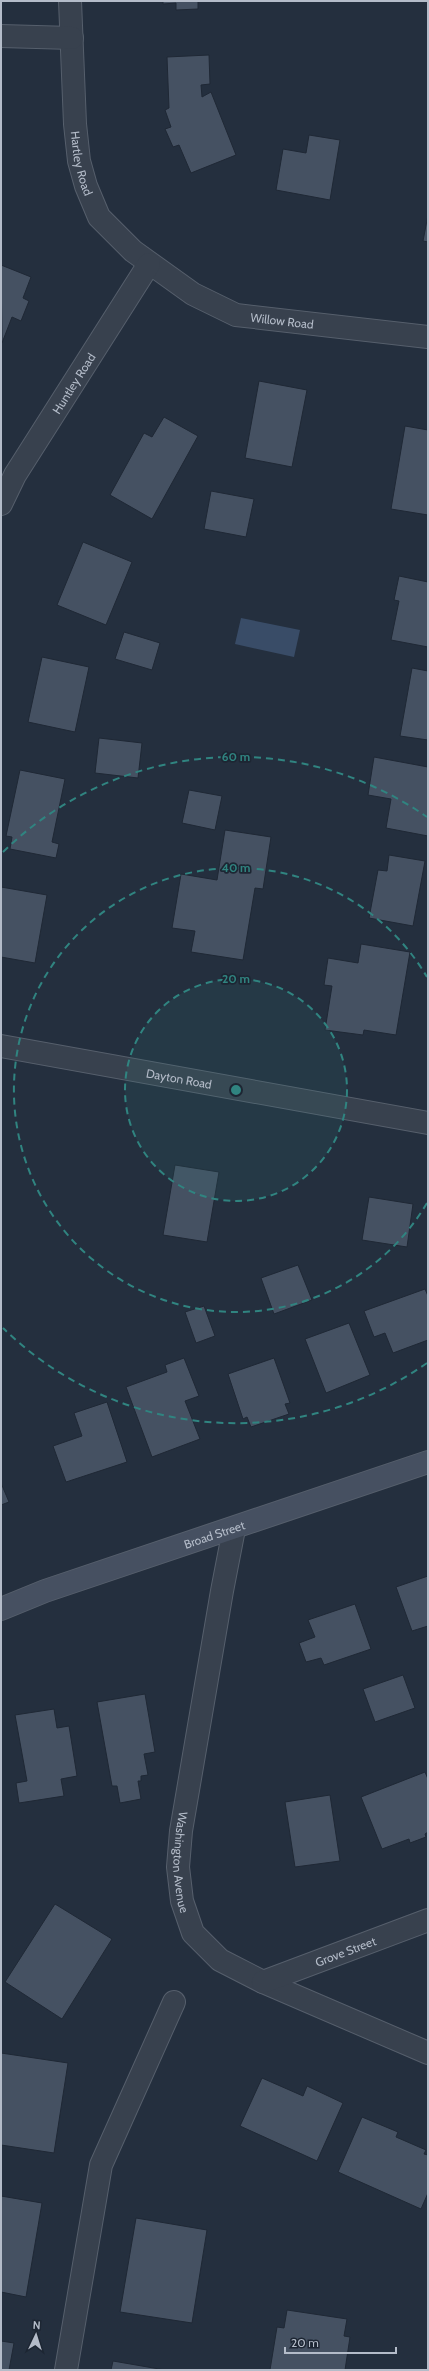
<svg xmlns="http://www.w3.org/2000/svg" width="429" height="2371" font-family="Cabin,sans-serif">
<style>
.water{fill:#394c67}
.building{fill:#455162;stroke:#1f2835}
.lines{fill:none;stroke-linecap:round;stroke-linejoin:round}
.minor-casing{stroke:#565f6c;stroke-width:24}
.secondary-casing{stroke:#565f6c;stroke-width:24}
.minor{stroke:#38414e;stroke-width:22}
.secondary{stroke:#465061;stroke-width:22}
.ring{fill:none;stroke:#308480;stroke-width:2;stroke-dasharray:7 5}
.labels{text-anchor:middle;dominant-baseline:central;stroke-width:3.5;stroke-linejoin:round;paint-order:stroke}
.street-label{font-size:12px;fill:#b4bcc9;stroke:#1d2633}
.centre{fill:#308480;stroke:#1d2633;stroke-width:2}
.ring-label{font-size:12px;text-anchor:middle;font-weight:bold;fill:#308480;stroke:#1d2633;stroke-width:3.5;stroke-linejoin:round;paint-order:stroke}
</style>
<rect width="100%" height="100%" fill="#242f3e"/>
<path class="water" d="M241,618l59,12 -6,27 -59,-13z"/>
<g class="building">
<path d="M163,1h40h-5v8l-22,1v-7l-13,1z"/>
<path d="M209,55l1,29 -9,1 1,12 9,-5 25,63 -45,18 -12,-28 -6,2 -8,-18 6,-2 -6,-17 4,-2 -2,-51z"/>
<path d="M309,135l31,5 -10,60 -54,-10 7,-41 23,4z"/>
<path d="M428,215v27l-5,-1z"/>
<path d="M1,265l30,12 -8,21 6,3 -8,20 -9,-4 -10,26z"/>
<path d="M259,381l48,9 -15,77 -47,-9z"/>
<path d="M164,417l34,19 -46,83 -42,-24 34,-62 8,4z"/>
<path d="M405,426l23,4v85l-37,-6z"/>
<path d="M211,491l43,8 -8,38 -42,-8z"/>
<path d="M83,542l49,20 -26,63 -49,-20z"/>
<path d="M399,576l29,6v65l-37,-7 8,-39 -5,-1z"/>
<path d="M124,632l36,11 -8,27 -37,-11z"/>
<path d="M42,657l47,10 -14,65 -47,-10z"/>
<path d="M412,668l16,3v69l-28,-4z"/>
<path d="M99,738l43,5 -4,35 -43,-5z"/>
<path d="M374,757l54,10v69l-42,-8 5,-29 -23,-4z"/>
<path d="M20,770l45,9 -13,63 7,2 -3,14 -46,-9 2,-12 -6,-1z"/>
<path d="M189,790l33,6 -7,34 -33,-7z"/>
<path d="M225,830l46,7 -8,52 -8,-1 -12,72 -52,-8 4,-21 -23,-3 9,-54 36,6z"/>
<path d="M389,855l36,6 -12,65 -44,-8 9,-48 9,1z"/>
<path d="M1,887l46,8 -12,68 -34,-6z"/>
<path d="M361,944l49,8 -14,83 -32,-5 -1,5 -38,-5 7,-44 -8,-1 4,-27 30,5z"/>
<path d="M175,1165l44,7 -12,70 -44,-7z"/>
<path d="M369,1197l44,7 -6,43 -45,-7z"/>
<path d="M298,1265l14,35 -38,14 -13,-36z"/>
<path d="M425,1289l3,7v44l-35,13 -8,-20 -11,4 -10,-26z"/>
<path d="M204,1306l11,30 -19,7 -11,-31z"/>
<path d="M349,1323l21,52 -44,18 -21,-54z"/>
<path d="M184,1358l15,38 -14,5 15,38 -48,18 -26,-70 41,-15 -2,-7z"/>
<path d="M274,1358l16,45 -5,1 4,10 -38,13 -4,-10 -4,2 -15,-45z"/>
<path d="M107,1402l20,60 -61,20 -13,-36 29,-10 -8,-23z"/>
<path d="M1,1483l8,19 -8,3z"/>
<path d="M428,1576v50l-16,5 -16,-44z"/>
<path d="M355,1604l16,45 -47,16 -3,-7 -15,4 -7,-19 16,-6 -7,-17z"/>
<path d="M403,1675l12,33 -40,14 -12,-33z"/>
<path d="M145,1694l10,58 -11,2 4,21 -7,1v5h-3l3,18 -21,4 -3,-17h-5l-15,-84z"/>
<path d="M54,1709l3,19 12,-2 8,50 -16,3 3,17 -45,7 -3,-20 11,-2 -12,-66z"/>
<path d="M425,1772l3,7v53l-3,2 1,3 -16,6 -1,-4 -27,10 -21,-52z"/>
<path d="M330,1795l10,66 -45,6 -10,-65z"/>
<path d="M55,1904l57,35 -50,80 -57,-37z"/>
<path d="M1,2053l67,10 -14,90 -53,-8z"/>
<path d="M262,2078l41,18 4,-10 36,17 -26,58 -77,-35z"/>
<path d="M362,2117l36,15 -2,5 30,13 -2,4 4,1v38l-7,16 -83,-37z"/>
<path d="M1,2196l41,7 -16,94 -25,-5z"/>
<path d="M136,2218l71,12 -15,93 -72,-11z"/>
<path d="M287,2310l60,9 -3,17 6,1 -5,33h-75l7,-43 7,1z"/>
<path d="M1,2341l13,2 -5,27h-8z"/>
<path d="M113,2361l52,9h-54z"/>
</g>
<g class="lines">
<defs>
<g id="minor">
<path id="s1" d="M70,1l5,123 4,37 7,25 13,31 34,34 60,43 43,21 192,22"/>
<path d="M1,36l71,2"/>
<path id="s2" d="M1,504l14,-29 134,-211"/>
<path id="s3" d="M1,1046l427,77"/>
<path id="s4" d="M234,1529l-12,62 -41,240 -3,36 4,34 11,32 27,27 43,22 165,71"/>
<path id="s5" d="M263,1982l165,-62"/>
<path d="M66,2370l35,-205 73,-163"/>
</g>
<g id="secondary">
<path id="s6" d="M1,1609l44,-18 383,-129"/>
</g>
</defs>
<use href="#minor" class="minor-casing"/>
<use href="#secondary" class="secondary-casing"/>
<use href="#minor" class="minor"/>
<use href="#secondary" class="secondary"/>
</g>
<circle cx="236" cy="1090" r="111" fill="#308480" fill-opacity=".12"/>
<g class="ring">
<circle cx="236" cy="1090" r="111"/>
<path d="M427 1203A222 222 0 1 1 427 977"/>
<path d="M427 1363A333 333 0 0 1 3 1328M3 852A333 333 0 0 1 427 817"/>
</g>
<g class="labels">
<g class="street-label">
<text stroke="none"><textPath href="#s1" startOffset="163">Hartley Road</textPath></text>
<text stroke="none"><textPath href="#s1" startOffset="436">Willow Road</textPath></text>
<text stroke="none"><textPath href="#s2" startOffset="141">Huntley Road</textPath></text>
<text stroke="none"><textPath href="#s3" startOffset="181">Dayton Road</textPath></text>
<text stroke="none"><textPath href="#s6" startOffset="226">Broad Street</textPath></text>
<text stroke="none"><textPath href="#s4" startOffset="338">Washington Avenue</textPath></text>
<text stroke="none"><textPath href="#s5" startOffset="88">Grove Street</textPath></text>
</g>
</g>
<circle cx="236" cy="1090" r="6" class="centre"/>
<g class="ring-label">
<text x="236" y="761">60 m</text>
<text x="236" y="872">40 m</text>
<text x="236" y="983">20 m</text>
</g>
<rect width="429" height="2371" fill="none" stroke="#b4bcc9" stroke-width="4"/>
<g transform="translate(36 2335) rotate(4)" stroke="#1d2633" stroke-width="3" paint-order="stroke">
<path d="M0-3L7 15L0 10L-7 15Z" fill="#b4bcc9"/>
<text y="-6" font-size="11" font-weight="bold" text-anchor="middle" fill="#b4bcc9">N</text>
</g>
<path d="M285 2347v6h111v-6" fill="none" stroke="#b4bcc9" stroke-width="2"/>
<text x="291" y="2347" font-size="12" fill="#b4bcc9" stroke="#1d2633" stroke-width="3" paint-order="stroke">20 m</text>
</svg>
